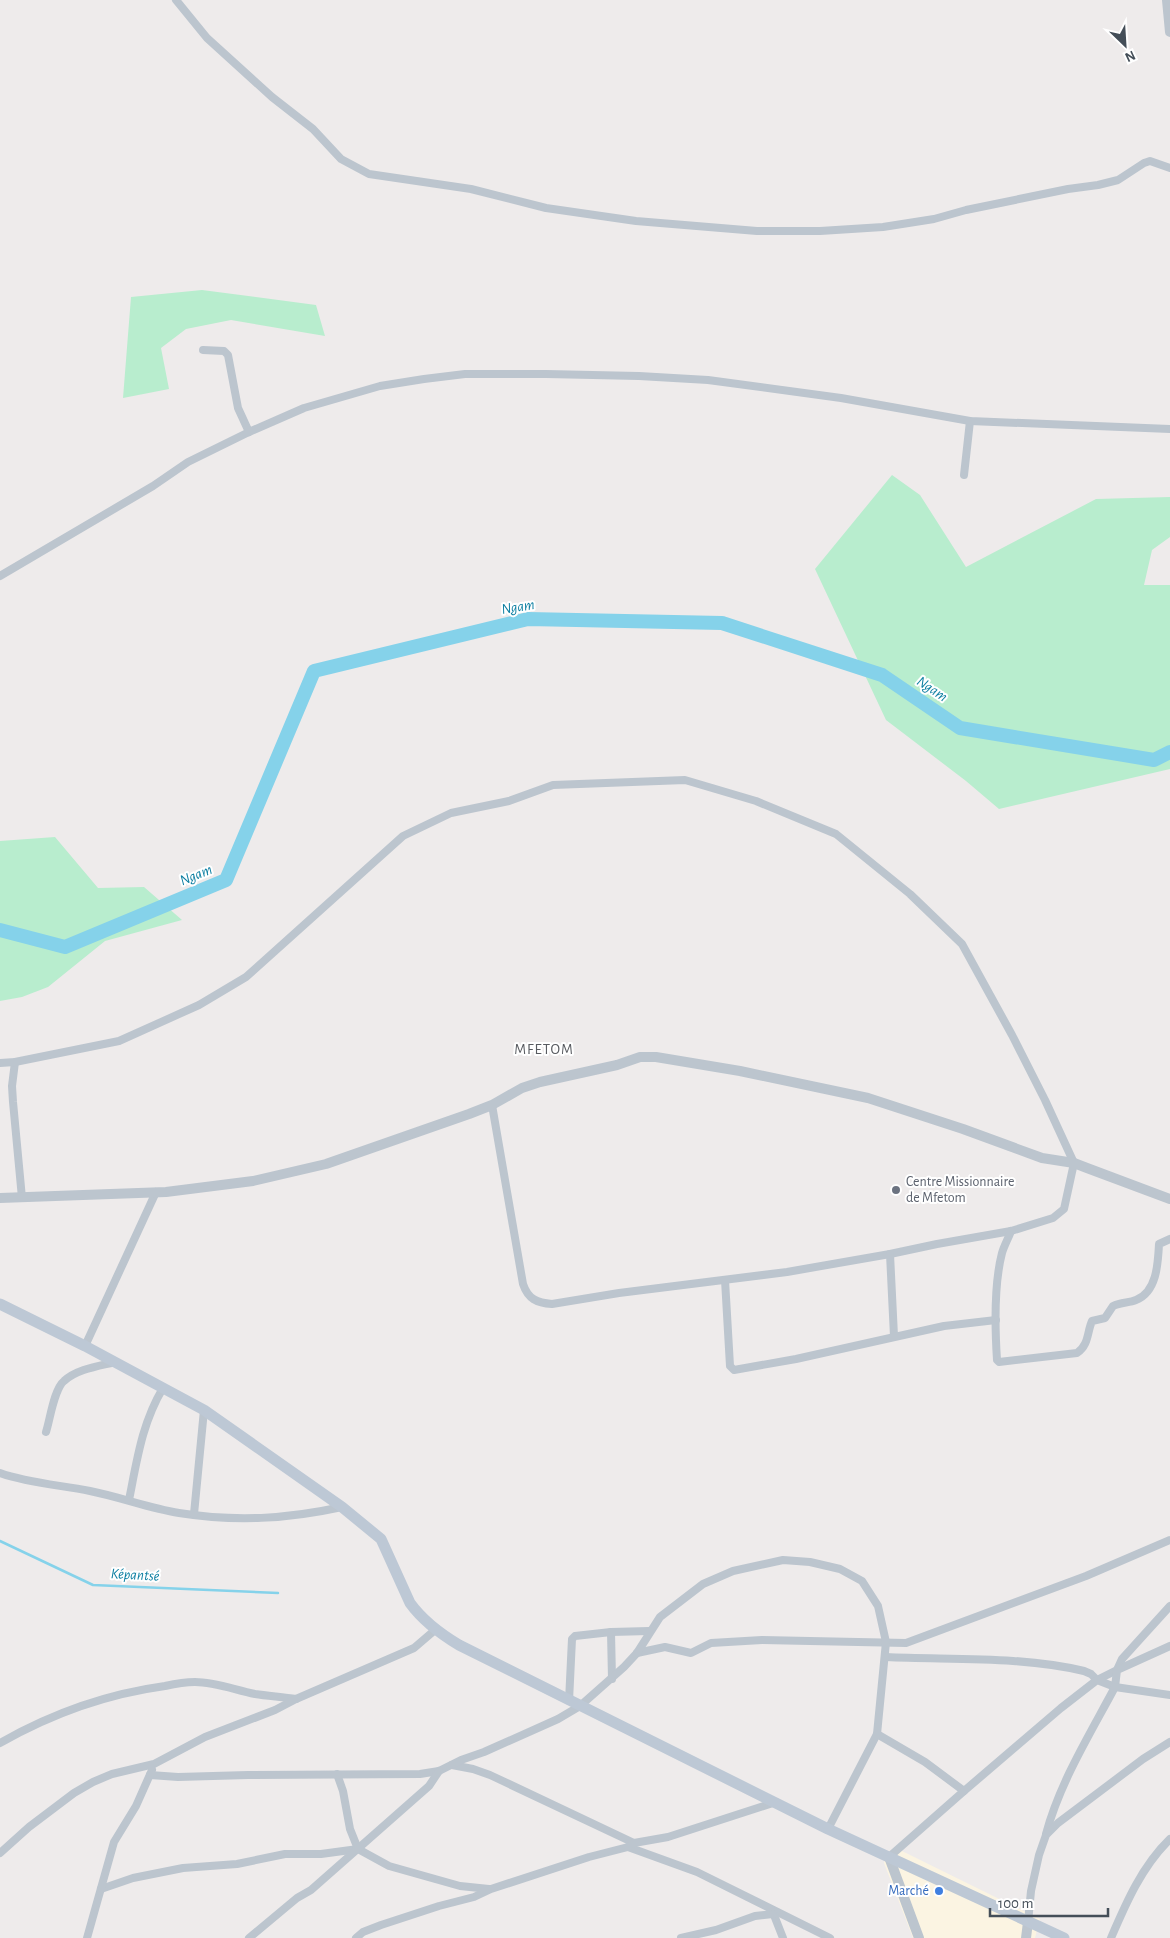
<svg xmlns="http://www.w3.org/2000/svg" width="1170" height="1938" font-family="'Alegreya Sans',sans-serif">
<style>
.commercial{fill:#fbf4e2}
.green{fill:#b8edce}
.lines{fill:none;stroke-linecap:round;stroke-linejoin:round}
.stream{stroke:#85d2ea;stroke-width:2.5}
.river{stroke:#85d2ea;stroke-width:14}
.minor{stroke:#bcc5ce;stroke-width:8}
.tertiary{stroke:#bcc5ce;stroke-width:10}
.secondary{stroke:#bdc8d5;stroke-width:11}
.worship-dot{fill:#6b7280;stroke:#fff;stroke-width:2}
.shop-dot{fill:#3f7fe0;stroke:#fff;stroke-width:2}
.labels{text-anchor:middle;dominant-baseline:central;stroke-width:4;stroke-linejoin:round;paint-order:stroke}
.worship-label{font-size:14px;fill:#5b616d;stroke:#fff;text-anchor:start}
.shop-label{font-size:14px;fill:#366cbe;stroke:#fff;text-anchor:end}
.water-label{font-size:15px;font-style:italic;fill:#0d7fa2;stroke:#fff}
.neighbourhood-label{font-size:15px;letter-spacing:1px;fill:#585b60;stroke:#fff}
</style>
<rect width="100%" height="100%" fill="#eeebeb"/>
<path class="commercial" d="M886,1851h16l138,68 -5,19h-122l-29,-75z"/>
<g class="green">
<path d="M202,290l114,15 9,31 -94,-16 -45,9 -25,19 8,41 -46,9 8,-101z"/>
<path d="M892,475l28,20 46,72 130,-68 74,-2v40l-18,13 -8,35h26v184l-171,40 -33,-28 -80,-61 -71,-151z"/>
<path d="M55,837l43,51 46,-1 38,33 -77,21 -57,46 -26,10 -22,4v-160z"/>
</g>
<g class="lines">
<path class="stream" d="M0,1541l93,44 185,8"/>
<path class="river" d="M0,930l65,17 161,-67 88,-209 214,-52 194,4 160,52 78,53 194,32 16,-8"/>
<g class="minor">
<path d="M176,0l31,38 65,59 41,32 28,30 28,15 102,15 75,19 90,13 121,10h63l63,-4 51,-8 32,-9 102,-21 30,-4 20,-5 26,-17 6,-2 20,7"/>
<path d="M203,350l21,1 4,4 10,53 11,24"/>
<path d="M964,475l6,-54"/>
<path d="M0,576l153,-90 35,-24 61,-30 55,-24 76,-22 44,-7 41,-5h81l93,2 69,4 133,18 129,23 200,8"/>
<path d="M15,1062l-3,24 1,16 9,96"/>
<path d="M0,1063l15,-1 104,-21 80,-36 47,-28 157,-141 48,-23 58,-12 44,-16 132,-5 71,21 80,33 74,60 52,50 50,91 33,65 29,63 -10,46 -11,9 -42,13 -74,13 -47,10 -103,18 -168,21 -67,11c-15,-1 -24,-5 -29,-20l-31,-179"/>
<path d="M1011,1231c-3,8 -7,15 -9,22 -8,31 -7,76 -5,107l2,2 78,-9c12,-8 10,-21 15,-32l13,-3 8,-12c8,-4 16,-3 23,-6 21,-8 22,-37 23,-56l11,-5"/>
<path d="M890,1254l4,82"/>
<path d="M725,1280l5,86 4,4 62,-11 148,-33 52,-6"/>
<path d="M85,1346l71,-154"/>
<path d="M46,1432c4,-12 8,-43 18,-51 13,-12 35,-15 51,-19"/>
<path d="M0,1473c28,10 60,12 90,18 30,6 59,17 89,22 57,9 108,6 163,-6"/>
<path d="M129,1500c8,-40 13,-77 34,-112"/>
<path d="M194,1514l10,-104"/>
<path d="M611,1632l1,47"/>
<path d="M637,1653l28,-6 26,6 20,-10 51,-3 144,3 180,-67 84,-36"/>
<path d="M886,1657c64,3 136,-1 198,14l7,3 6,6 20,-10 5,-11 48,-53"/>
<path d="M569,1701l3,-62 3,-3 36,-4 38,-1"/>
<path d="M877,1734l48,28 39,29 -75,66"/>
<path d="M0,1743c51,-29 106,-49 165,-57 9,-2 20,-4 30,-4 20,0 40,8 60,12 13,2 28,3 41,5"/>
<path d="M452,1765l21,4 17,6 144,68"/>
<path d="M337,1774l6,17 7,38 8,20"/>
<path d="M150,1775l28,2 70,-2 172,-1 19,-3 22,-11 23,-8 74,-33 22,-13 44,-39 13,-14 23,-36 43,-33 30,-13 50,-11 27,2 30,7 22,12 16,25 8,36 -9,92 -49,95"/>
<path d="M964,1791l97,-83 36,-28 18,7 2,-17 53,-24"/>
<path d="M1046,1834c14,-52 44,-100 69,-147l55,8"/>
<path d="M628,1847l69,25 133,66"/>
<path d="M0,1853l29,-26 45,-34 19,-11 19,-8 42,-10 51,-27 70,-27 21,-11 118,-51 21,-18"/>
<path d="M101,1889l32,-11 50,-10 54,-4 48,-10h36l37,-5 31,17 71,20 29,3"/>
<path d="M772,1910l11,28"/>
<path d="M1028,1922l3,-31 8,-36 7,-20 12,-12 85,-64 27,-17"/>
<path d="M87,1938l27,-96 22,-36 16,-36"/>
<path d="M249,1938l48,-40 14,-8 118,-104 10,-15"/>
<path d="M356,1938l7,-6 18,-7 58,-19 35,-9 17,-8 98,-32 39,-10 6,-4 34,-6 108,-35"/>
<path d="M681,1938l35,-8 39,-14 18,-2"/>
<path d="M1111,1938c15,-35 31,-72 59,-99"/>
</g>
<g class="tertiary">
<path d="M1167,0l3,32"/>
<path d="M0,1198l166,-6 87,-11 73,-17 143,-50 23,-9 30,-17 18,-6 77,-17 23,-8h16l84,14 128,27 95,31 79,29 32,5 13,5 83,31"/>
<path d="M889,1857l30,81"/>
<path d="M1026,1938l2,-16"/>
</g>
<path class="secondary" d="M0,1304l85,42 119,64 138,97 39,32 29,64c13,18 29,30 49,42l369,184 236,109"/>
</g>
<circle class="worship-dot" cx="896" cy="1190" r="5"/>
<circle class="shop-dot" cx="939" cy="1891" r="5"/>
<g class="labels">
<g class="worship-label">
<text x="906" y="1182">Centre Missionnaire<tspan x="906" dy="16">de Mfetom</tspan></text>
</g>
<g class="shop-label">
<text x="929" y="1891">Marché</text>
</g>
<g class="water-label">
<text transform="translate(518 607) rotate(-9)">Ngam</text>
<text transform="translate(932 689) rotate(34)">Ngam</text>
<text transform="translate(196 875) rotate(-22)">Ngam</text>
<text transform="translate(135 1575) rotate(3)">Képantsé</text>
</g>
<g class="neighbourhood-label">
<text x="544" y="1049">MFETOM</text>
</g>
</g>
<g transform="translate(1125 45) rotate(155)" stroke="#ffffff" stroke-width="4" paint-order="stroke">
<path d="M0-4L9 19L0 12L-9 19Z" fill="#444e58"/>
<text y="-8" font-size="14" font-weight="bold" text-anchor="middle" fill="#444e58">N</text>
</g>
<path d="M990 1908v8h118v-8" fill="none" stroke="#444e58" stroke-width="2.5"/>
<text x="998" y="1908" font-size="15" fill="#444e58" stroke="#ffffff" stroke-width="4" paint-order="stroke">100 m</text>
</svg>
